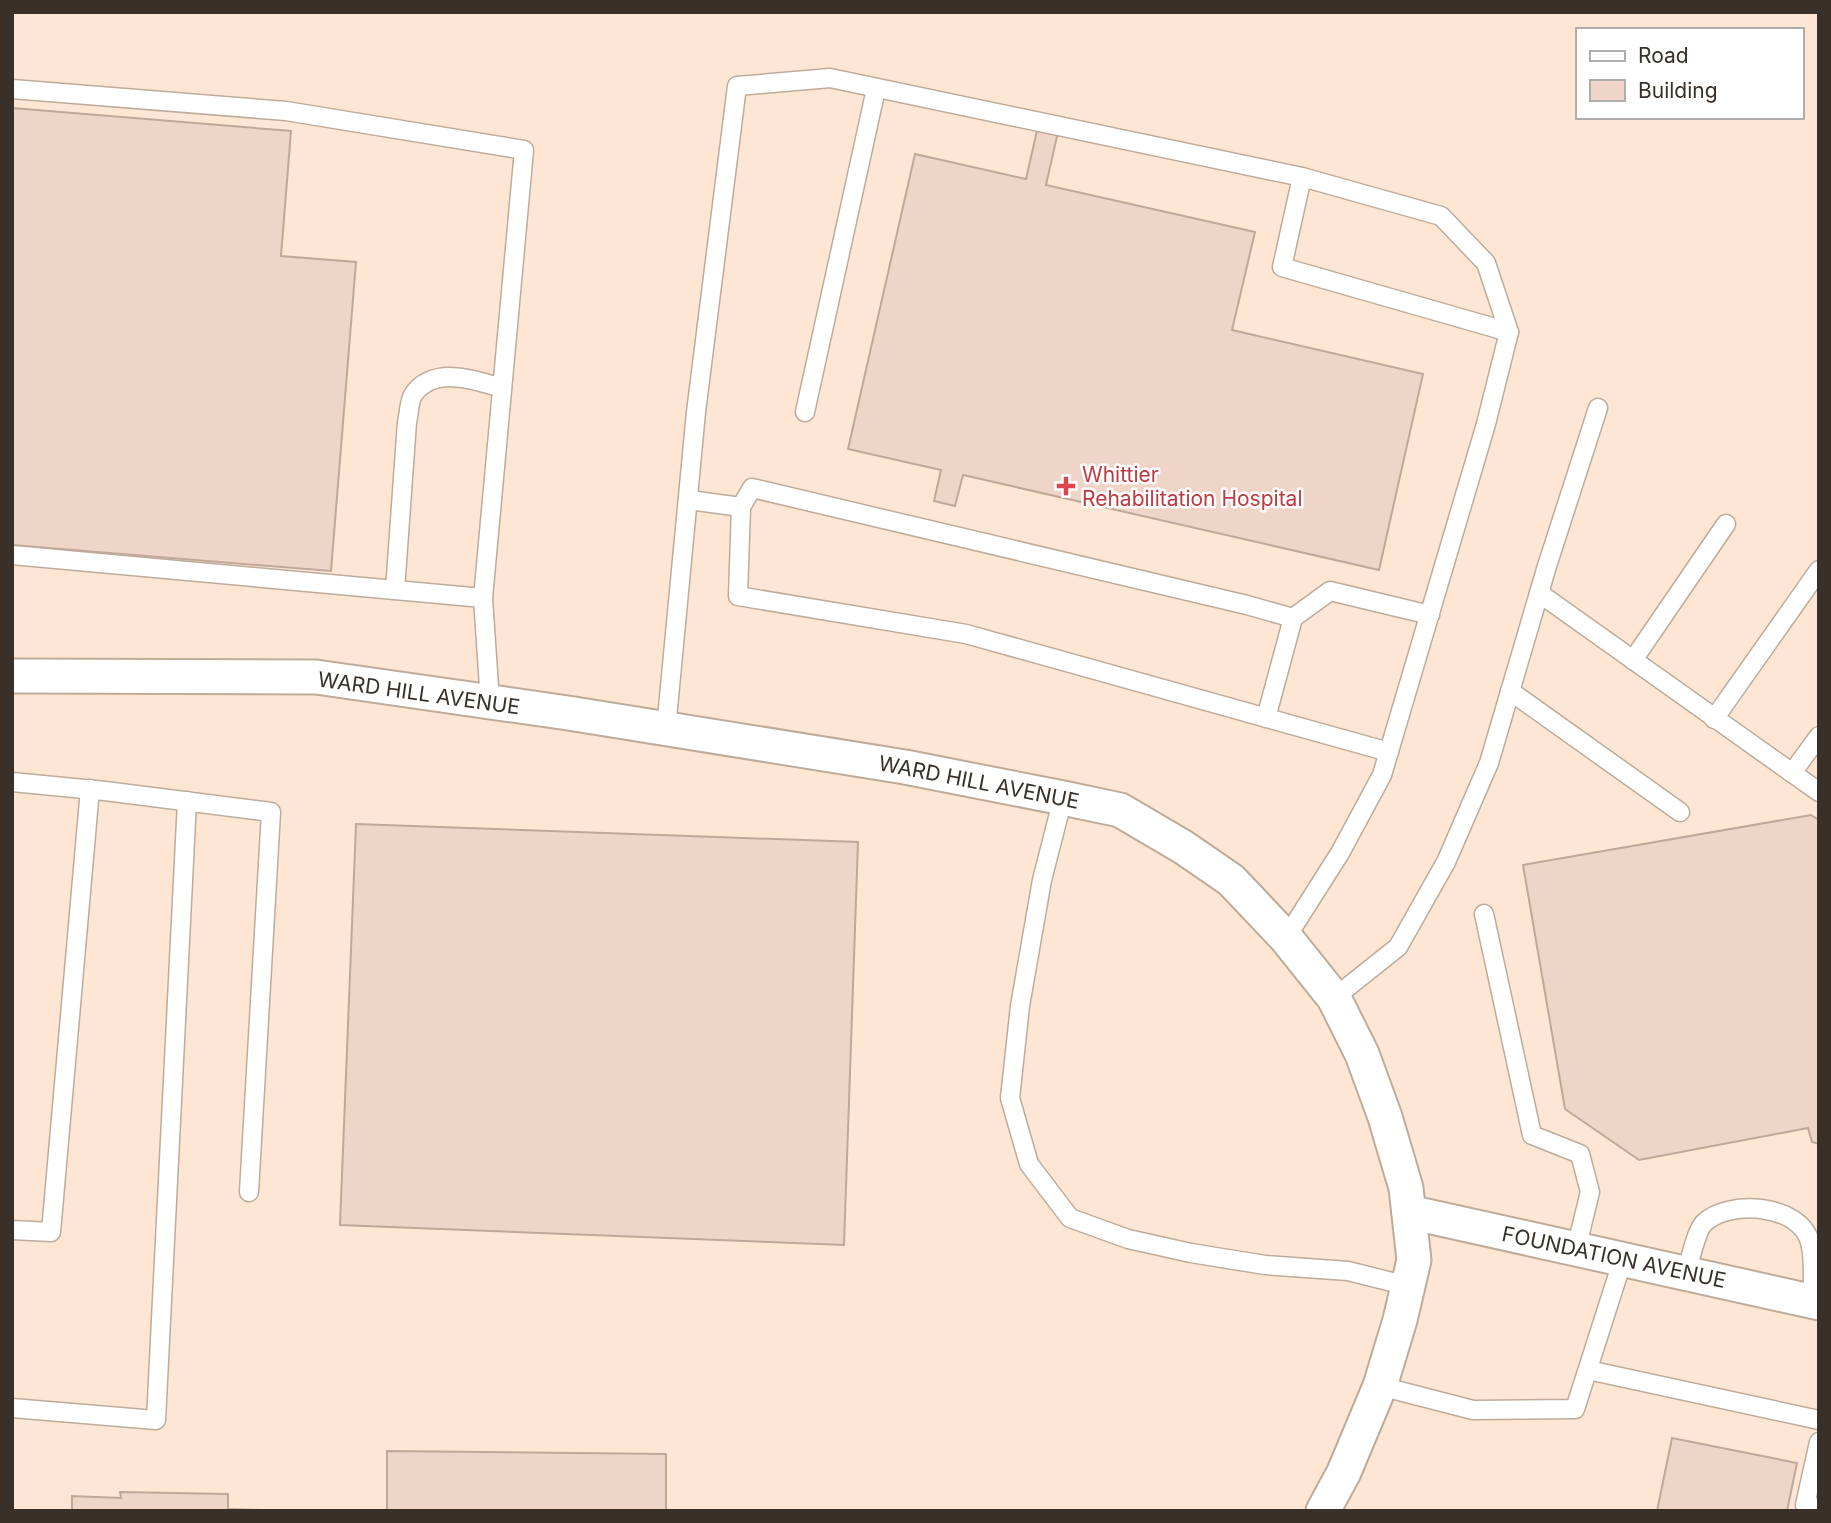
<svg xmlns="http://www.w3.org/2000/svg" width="1831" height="1523" font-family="Inter,sans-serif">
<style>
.built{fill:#fde7d4;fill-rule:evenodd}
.building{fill:#eed5c7;stroke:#bfa89a;stroke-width:2}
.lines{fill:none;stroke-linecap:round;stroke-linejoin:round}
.lane-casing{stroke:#beab9a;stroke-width:21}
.street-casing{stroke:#beab9a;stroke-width:37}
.lane{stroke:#fff;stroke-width:18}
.street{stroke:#fff;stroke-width:33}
.health-dot{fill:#e0444e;stroke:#fff;stroke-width:2.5}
.labels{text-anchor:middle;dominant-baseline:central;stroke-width:5;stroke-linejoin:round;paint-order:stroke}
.health-label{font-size:21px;fill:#be3a42;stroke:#fff;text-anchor:start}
.street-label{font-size:21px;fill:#383029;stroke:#fff}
</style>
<rect width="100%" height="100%" fill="#fcf8f4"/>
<path class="built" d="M12,12h1807v1499h-1807zM1577,30h224v87h-224z"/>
<g class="building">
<path d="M12,108l279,23 -10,125 75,6 -25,309 -319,-26z"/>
<path d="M1038,126l20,6 -12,53 209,47 -23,98 191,44 -44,196 -416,-95 -8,31 -21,-5 7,-31 -93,-21 67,-295 111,25z"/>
<path d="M1811,815l8,5v324l-7,-2 -4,-14 -169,32 -74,-51 -42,-244z"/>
<path d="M356,824l502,18 -14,403 -504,-20z"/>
<path d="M1672,1438l125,25 -10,48h-130z"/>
<path d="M387,1451l279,3v57h-279z"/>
<path d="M120,1492l108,2v15l62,2h-218v-15l49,2z"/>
</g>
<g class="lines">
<defs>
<g id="lane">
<path d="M12,89l274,22 238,39 -41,448 7,104"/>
<path d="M805,412l71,-323"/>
<path d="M689,500l52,7 -3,89 228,38 423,118"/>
<path d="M741,507l11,-19 495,117 46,13 37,-27 100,24"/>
<path d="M12,555l471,43"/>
<path d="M395,590l12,-168c2,-7 2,-21 6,-27 20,-30 63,-15 89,-7"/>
<path d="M1539,593l280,199"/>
<path d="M1633,660l93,-136"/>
<path d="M1510,691l170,121"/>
<path d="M1266,718l27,-100"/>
<path d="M1714,719l105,-149"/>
<path d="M666,729l30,-317 41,-326 93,-8 472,99 139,39 45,47 23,69"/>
<path d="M1792,773l27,-37"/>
<path d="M12,782l93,9 166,21 -22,380"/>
<path d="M1063,798l-21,82 -22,126 -10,92 19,66 41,54 58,21 63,14 74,12 83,6 60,15"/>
<path d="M1484,914l48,221 48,19 10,38 -14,57"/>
<path d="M1286,938l54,-85 42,-78 104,-351 23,-92 -227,-65 20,-90"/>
<path d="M1334,998l64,-51 48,-85 43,-99 58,-197 51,-158"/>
<path d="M12,1230l39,2 39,-443"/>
<path d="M1686,1273c4,-12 10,-42 18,-50 25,-24 96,-19 106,19 5,18 2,41 3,60"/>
<path d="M1588,1370l231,50"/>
<path d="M1380,1386l93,24 102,-1 48,-150"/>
<path d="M12,1408l144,12 31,-619"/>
<path d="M1819,1442l-14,63 14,3"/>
</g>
<g id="street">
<path d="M12,676l304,1 252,36 337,54 158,31 57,12 63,37 48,33 55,58 48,60 28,56 23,63 21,71 8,72 -14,60 -20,66 -36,86 -21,39"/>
<path d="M1409,1212l410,91"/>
</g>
</defs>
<use href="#lane" class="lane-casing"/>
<use href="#street" class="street-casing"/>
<use href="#lane" class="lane"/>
<use href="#street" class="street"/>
</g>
<path class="health-dot" d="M1062.5 475.5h7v7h7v7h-7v7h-7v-7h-7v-7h7z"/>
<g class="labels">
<g class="health-label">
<text x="1082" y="474">Whittier<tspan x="1082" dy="24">Rehabilitation Hospital</tspan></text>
</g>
<g class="street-label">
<text transform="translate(419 693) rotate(8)">WARD HILL AVENUE</text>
<text transform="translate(979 782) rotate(11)">WARD HILL AVENUE</text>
<text transform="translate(1614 1257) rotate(12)">FOUNDATION AVENUE</text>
</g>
</g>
<rect width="1831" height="1523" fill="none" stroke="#383029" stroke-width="28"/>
<rect x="1576" y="28" width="228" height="91" fill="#ffffff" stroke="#afaca9" stroke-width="2"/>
<rect x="1590" y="51" width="35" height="10" fill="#ffffff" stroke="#afaca9" stroke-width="2"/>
<text x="1638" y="63" font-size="21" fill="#383029">Road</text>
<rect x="1590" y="80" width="35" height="21" fill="#eed5c7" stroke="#afaca9" stroke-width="2"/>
<text x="1638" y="98" font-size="21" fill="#383029">Building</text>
</svg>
